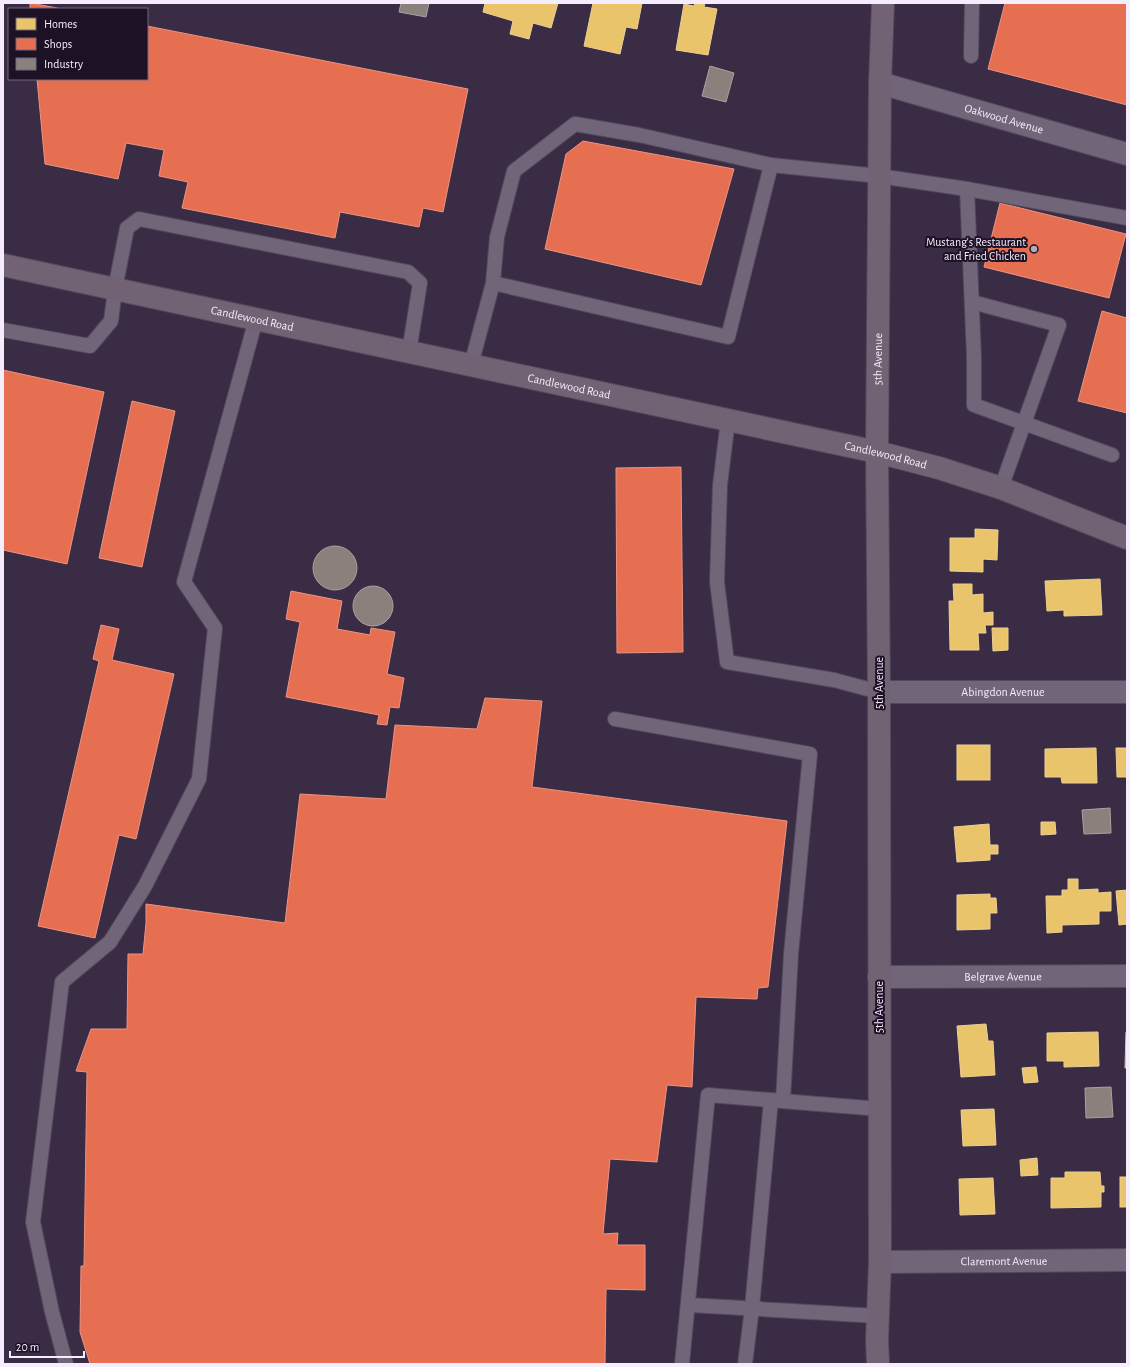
<svg xmlns="http://www.w3.org/2000/svg" width="1130" height="1367" font-family="'Alegreya Sans',sans-serif">
<style>
.homes{fill:#e9c46a;stroke:#edd096}
.shops{fill:#e76f51;stroke:#eb9485}
.industry{fill:#8a817c;stroke:#aaa1a3}
.lines{fill:none;stroke-linecap:round;stroke-linejoin:round}
.lane-casing{stroke:#53485b;stroke-width:16}
.street-casing{stroke:#53485b;stroke-width:24}
.secondary-casing{stroke:#53485b;stroke-width:24}
.lane{stroke:#706579;stroke-width:14}
.street{stroke:#706579;stroke-width:22}
.secondary{stroke:#716373;stroke-width:22}
.poi-dot{fill:#b4a9bc;stroke:#1d1125;stroke-width:1.5}
.labels{text-anchor:middle;dominant-baseline:central;stroke-width:4;stroke-linejoin:round;paint-order:stroke}
.street-label{font-size:12px;fill:#f5ecfd;stroke:#1d1125}
.poi-label{font-size:12px;fill:#f5ecfd;stroke:#1d1125;text-anchor:end}
</style>
<rect width="100%" height="100%" fill="#3a2c44"/>
<g class="homes">
<path d="M485,3h73l-7,25 -18,-5 -4,16 -19,-5 3,-13 -30,-9z"/>
<path d="M593,3h49l-5,26 -11,-2 -6,27 -36,-8z"/>
<path d="M695,3h10l-1,4 13,2 -9,46 -32,-5 8,-46 10,2z"/>
<path d="M975,529l23,1 -1,30 -14,-1v13l-33,-1v-33h25z"/>
<path d="M1100,579l2,36 -38,1v-6l-17,1 -2,-30z"/>
<path d="M953,584h19v11l11,-1v19l10,-1v13h-8l1,8h-8l1,17h-29l-1,-49h5z"/>
<path d="M992,628h16v22l-15,1z"/>
<rect x="957" y="745" width="33" height="35"/>
<path d="M1096,748l1,35h-35l-1,-6h-16v-28z"/>
<path d="M1116,748h11v29h-10z"/>
<path d="M1041,822h14l1,12 -15,1z"/>
<path d="M989,824l1,21h8v9h-8v6l-33,2 -3,-35z"/>
<path d="M1068,879h10v11l20,-1v4l13,-1v19h-12v13l-37,1v7l-15,1 -1,-37h16v-6h6z"/>
<path d="M1127,890v34l-8,1 -3,-34z"/>
<path d="M990,894v4h6l1,15h-7v16l-33,1v-35z"/>
<path d="M986,1024l2,17h5l2,34 -34,2 -4,-51z"/>
<path d="M1098,1032l1,34 -35,1v-6h-17v-28z"/>
<path d="M1126,1032h1v36h-2z"/>
<path d="M1036,1067l2,15 -14,1 -2,-15z"/>
<path d="M994,1109l2,36 -33,1 -2,-36z"/>
<path d="M1037,1158l1,17 -17,1 -1,-16z"/>
<path d="M1065,1172h35l1,14h3v6h-3v15l-50,1v-30h14z"/>
<rect x="1120" y="1177" width="7" height="30"/>
<path d="M993,1178l2,36 -35,1 -1,-36z"/>
</g>
<g class="shops">
<path d="M30,3h1l31,6h-32z"/>
<path d="M1005,3h122v102l-139,-36z"/>
<path d="M147,26l321,63 -25,123 -20,-4 -4,19 -79,-15 -5,26 -153,-30 6,-26 -29,-6 5,-26 -38,-7 -8,36 -73,-15 -8,-85h110z"/>
<path d="M583,141l151,28 -33,116 -156,-36 21,-95z"/>
<path d="M1000,203l126,31 -17,64 -125,-31z"/>
<path d="M1102,311l25,7v95l-49,-12z"/>
<path d="M3,370l101,22 -37,172 -64,-14z"/>
<path d="M132,401l43,10 -33,156 -43,-9z"/>
<path d="M681,467l2,185 -66,1 -1,-185z"/>
<path d="M291,591l51,10 -5,28 33,6 1,-7 24,4 -8,42 17,4 -5,30 -9,-1 -3,18 -10,-1 2,-9 -93,-18 14,-75 -14,-3z"/>
<path d="M101,625l18,4 -7,31 62,14 -38,165 -17,-4 -24,103 -57,-12 61,-265 -6,-2z"/>
<path d="M485,698l57,3 -10,86 255,34 -19,166 -10,1 -1,11 -61,-2 -4,90 -25,-2 -10,77 -47,-3 -7,75 15,-1 -1,12h28v45l-39,-1 -1,75h-515l-10,-32 1,-66h3l3,-194 -11,-1 15,-42h36l1,-75h15l3,-31v-19l139,19 15,-129 86,5 9,-74 82,4z"/>
</g>
<g class="industry">
<path d="M401,3h28l-3,14 -27,-5z"/>
<path d="M710,66l24,7 -8,29 -24,-6z"/>
<circle cx="335" cy="568" r="22"/>
<circle cx="373" cy="606" r="20"/>
<path d="M1110,808l1,25 -27,1 -2,-24z"/>
<path d="M1111,1087l2,30 -27,1 -1,-30z"/>
</g>
<g class="lines">
<defs>
<g id="lane">
<path d="M971,56l1,-53"/>
<path d="M967,189l160,29"/>
<path d="M493,283l4,-46 17,-66 61,-47 64,11 132,30"/>
<path d="M972,302l87,23 -58,163"/>
<path d="M3,330l87,16 21,-25 4,-32 12,-61 12,-9 269,53 12,11 -11,69"/>
<path d="M471,365l22,-82 235,54 43,-172 108,11 88,13 7,168v48l138,50"/>
<path d="M728,420l-8,65 -3,97 10,80 107,18 45,12"/>
<path d="M615,719l195,35 -19,200 -8,147"/>
<path d="M688,1305c64,3 127,8 190,11"/>
<path d="M66,1364l-14,-52 -19,-90 29,-240 48,-40 35,-56 54,-107 16,-151 -31,-46 72,-263"/>
<path d="M682,1364l26,-269 172,14"/>
<path d="M745,1364l7,-56 19,-208"/>
</g>
<g id="street">
<path id="s1" d="M880,83l247,71"/>
<path id="s2" d="M879,692h248"/>
<path id="s3" d="M879,977l248,-1"/>
<path id="s4" d="M880,1262l247,-2"/>
</g>
<g id="secondary">
<path id="s5" d="M3,265l874,187 62,16 62,20 126,50"/>
<path id="s6" d="M878,1364l-1,-24 3,-78 -1,-570 -2,-240 3,-369 3,-80"/>
</g>
</defs>
<use href="#lane" class="lane-casing"/>
<use href="#street" class="street-casing"/>
<use href="#secondary" class="secondary-casing"/>
<use href="#lane" class="lane"/>
<use href="#street" class="street"/>
<use href="#secondary" class="secondary"/>
</g>
<circle class="poi-dot" cx="1034" cy="249" r="4"/>
<g class="labels">
<g class="street-label">
<text stroke="none"><textPath href="#s1" startOffset="129">Oakwood Avenue</textPath></text>
<text stroke="none"><textPath href="#s5" startOffset="255">Candlewood Road</textPath></text>
<text stroke="none"><textPath href="#s6" startOffset="1005">5th Avenue</textPath></text>
<text stroke="none"><textPath href="#s5" startOffset="579">Candlewood Road</textPath></text>
<text stroke="none"><textPath href="#s5" startOffset="903">Candlewood Road</textPath></text>
<text transform="translate(879 683) rotate(-90)">5th Avenue</text>
<text stroke="none"><textPath href="#s2" startOffset="124">Abingdon Avenue</textPath></text>
<text stroke="none"><textPath href="#s3" startOffset="124">Belgrave Avenue</textPath></text>
<text transform="translate(879 1007) rotate(-90)">5th Avenue</text>
<text stroke="none"><textPath href="#s4" startOffset="124">Claremont Avenue</textPath></text>
</g>
<g class="poi-label">
<text x="1026" y="242">Mustang's Restaurant<tspan x="1026" dy="14">and Fried Chicken</tspan></text>
</g>
</g>
<rect width="1130" height="1367" fill="none" stroke="#f5ecfd" stroke-width="8"/>
<rect x="8" y="8" width="140" height="72" fill="#1d1125" stroke="#73697b"/>
<rect x="16" y="18" width="20" height="12" fill="#e9c46a" stroke="#73697b"/>
<text x="44" y="28" font-size="12" fill="#f5ecfd">Homes</text>
<rect x="16" y="38" width="20" height="12" fill="#e76f51" stroke="#73697b"/>
<text x="44" y="48" font-size="12" fill="#f5ecfd">Shops</text>
<rect x="16" y="58" width="20" height="12" fill="#8a817c" stroke="#73697b"/>
<text x="44" y="68" font-size="12" fill="#f5ecfd">Industry</text>
<path d="M10 1351v6h74v-6" fill="none" stroke="#f5ecfd" stroke-width="2"/>
<text x="16" y="1351" font-size="12" fill="#f5ecfd" stroke="#1d1125" stroke-width="3" paint-order="stroke">20 m</text>
</svg>
